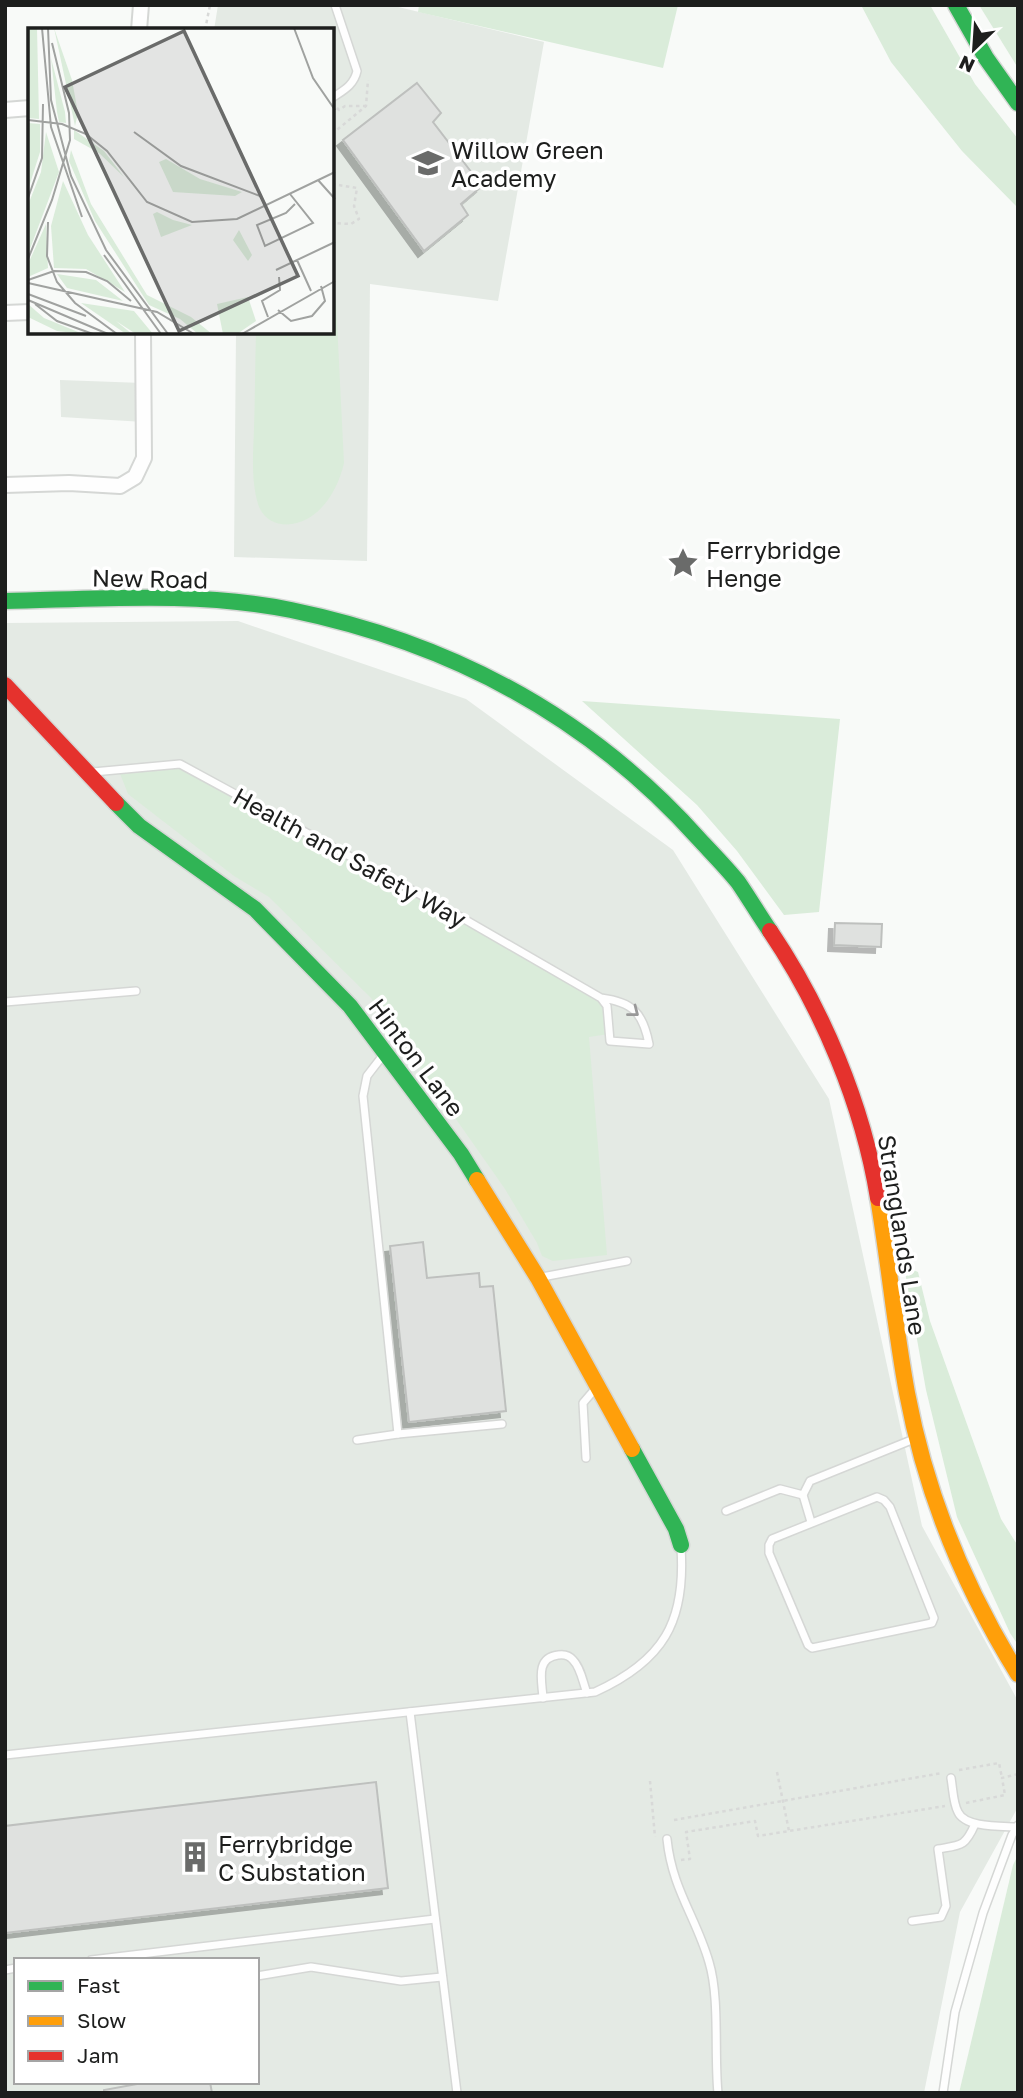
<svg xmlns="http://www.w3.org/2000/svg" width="1023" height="2098" font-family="'Golos Text',sans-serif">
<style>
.built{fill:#e4eae4;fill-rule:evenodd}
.green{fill:#daecda}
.building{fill:#dfe1df;stroke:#bec0be;stroke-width:2;filter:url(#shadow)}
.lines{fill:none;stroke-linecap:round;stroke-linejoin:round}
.lane-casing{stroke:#d5d7d5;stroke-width:10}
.street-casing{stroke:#d5d7d5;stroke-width:18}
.fast-casing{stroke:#d5d7d5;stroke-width:19}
.slow-casing{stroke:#d5d7d5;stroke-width:19}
.jam-casing{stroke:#d5d7d5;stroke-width:19}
.path{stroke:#d8d9d8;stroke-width:2.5;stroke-dasharray:3.5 3.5;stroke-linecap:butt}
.lane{stroke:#fefefe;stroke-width:7}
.street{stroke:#fefefe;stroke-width:14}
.fast{stroke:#30b455;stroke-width:16}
.slow{stroke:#ff9f0a;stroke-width:16}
.jam{stroke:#e5322d;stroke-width:16}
.oneway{stroke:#999}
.labels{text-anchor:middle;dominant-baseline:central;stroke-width:7;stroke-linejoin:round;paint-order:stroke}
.poi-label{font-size:24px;fill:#1d1e1d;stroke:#fff;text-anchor:start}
.street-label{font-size:24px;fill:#1d1e1d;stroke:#fff}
.inset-road{fill:none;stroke:#a0a2a0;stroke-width:2}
.view{fill:#6a6b6a;fill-opacity:0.15;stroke:#6a6b6a;stroke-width:3.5}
.inset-edge{fill:none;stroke:#1d1e1d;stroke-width:3.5}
</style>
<defs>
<filter id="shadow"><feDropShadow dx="-6" dy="6" stdDeviation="0" flood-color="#0004"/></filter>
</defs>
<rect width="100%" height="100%" fill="#f8faf8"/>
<g class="built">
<path d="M218,5h172l154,37 -46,259 -128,-17 -3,277 -133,-4 2,-224 96,-1v-302h-118z"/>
<path d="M60,380l83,3 1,39 -83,-5z"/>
<path d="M238,621l228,78 207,151 156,249 93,427 96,175v106l-58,105 -36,181h-919v-1470zM16,1960h241v122h-241z"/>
</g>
<g class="green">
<path d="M419,5h259l-15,63 -245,-56z"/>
<path d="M861,5h69l45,79 43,55v69l-56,-57 -71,-89z"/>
<path d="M979,5h39v63z"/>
<path d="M333,294l3,8 8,161c-5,22 -17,45 -37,56 -18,10 -42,7 -49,-15 -7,-23 -5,-50 -4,-75 1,-32 1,-64 2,-96l76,-1z"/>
<path d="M582,701l258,18 -21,193 -35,3 -47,-64 -40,-46z"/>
<path d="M180,764l421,234 7,17 1,19 -20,3 18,218 -54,6 -11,-5 -5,-13 -32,-54 -134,-191 -102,-101 -35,-21 -106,-82 -9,-23z"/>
<path d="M904,1266l14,6 12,49 71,198 17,27v99l-8,-12 -53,-116 -31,-127z"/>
<path d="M1018,1855v238h-59l54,-228z"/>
</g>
<g class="building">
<path d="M417,83l24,30 -8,9 49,64 -21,18 7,11 -44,36 -81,-111z"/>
<path d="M835,923l47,1 -1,23 -47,-2z"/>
<path d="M423,1242l4,36 52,-5 1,14 13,-1 13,125 -97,11 -19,-176z"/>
<path d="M376,1782l12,106 -383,45v-107z"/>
<path d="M148,2082h62l2,11h-108v-3z"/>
</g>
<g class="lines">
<defs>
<g id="lane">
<path d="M332,98c12,-8 22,-13 25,-27l-22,-66"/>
<path d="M93,772l87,-8 272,148 149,86c32,4 42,15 48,46l-39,-3 -3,-35 -6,-8"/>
<path d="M5,1002l131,-11"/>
<path d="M384,1054l-17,22 -4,20 35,338 104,-10"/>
<path d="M542,1277l85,-16"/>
<path d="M357,1440l41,-6"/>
<path d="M586,1458l-3,-55 12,-14"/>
<path d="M877,1497l7,3 6,7 44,111 -2,5 -120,25 -4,-3 -39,-92v-8l3,-6z"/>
<path d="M726,1511l54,-22 23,6"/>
<path d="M811,1522l-8,-27 7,-14 104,-42"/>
<path d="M543,1698c-1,-17 -8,-40 15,-43 6,-1 11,0 15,5 8,8 10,23 14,33"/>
<path d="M410,1712l47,381"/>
<path d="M5,1755l590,-63c68,-31 91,-70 86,-144"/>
<path d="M951,1778c2,11 2,25 7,34 7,16 44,14 59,15"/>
<path d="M667,1839c5,50 29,78 42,123 11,36 5,92 9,131"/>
<path d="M912,1921l29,-4 5,-11 -8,-57c23,-4 27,-2 37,-25"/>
<path d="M91,1960l344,-41"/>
<path d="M5,1970l11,-2"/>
<path d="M257,1976l54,-9 90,14 41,-4"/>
<path d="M943,2093l12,-81 28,-99 29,-78 6,-10"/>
</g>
<g id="street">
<path d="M139,30l2,-25"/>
<path d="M5,110l25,-2"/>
<path d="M5,313l25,-1"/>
<path d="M5,485l64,-2 51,3 15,-9 9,-19 -1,-126"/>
</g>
<g id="fast">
<path d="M956,5l30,53 32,45"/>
<path d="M5,601c94,-2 193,-10 286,9 160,33 298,106 408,229 13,14 27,28 39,43 11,16 21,33 32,49"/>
<path d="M116,803l23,23 116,83 95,97 111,148 16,26"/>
<path d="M632,1449l44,80 5,16"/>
</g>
<g id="slow">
<path d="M477,1180l61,98 94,171"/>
<path d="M878,1198c11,65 17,130 29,195 19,101 57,194 111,281"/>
</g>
<g id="jam">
<path d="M5,685l111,118"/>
<path d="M770,931c52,77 93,174 108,267"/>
</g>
</defs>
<use href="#lane" class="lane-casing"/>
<use href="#street" class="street-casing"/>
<use href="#fast" class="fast-casing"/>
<use href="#slow" class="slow-casing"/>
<use href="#jam" class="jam-casing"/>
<g class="path">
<path d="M205,30l5,-25"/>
<path d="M337,108l2,2 6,-4h21"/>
<path d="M332,134l34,-28 2,-26"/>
<path d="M332,184l25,4 -3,18 5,13 -8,5 -19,-1"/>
<path d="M959,1770l40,-7 3,15"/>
<path d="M777,1772l12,59"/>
<path d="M650,1781l5,56"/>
<path d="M966,1803l39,-8 -3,-17 16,-4"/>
<path d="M674,1820l268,-47"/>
<path d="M681,1860l9,-1 -4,-27 69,-11 3,15 187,-30"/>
</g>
<use href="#lane" class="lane"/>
<use href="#street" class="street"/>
<use href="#fast" class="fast"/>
<use href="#slow" class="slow"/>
<use href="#jam" class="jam"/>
</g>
<defs><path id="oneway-chevron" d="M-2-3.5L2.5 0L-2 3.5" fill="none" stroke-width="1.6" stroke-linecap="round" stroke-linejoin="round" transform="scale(1.75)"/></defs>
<use class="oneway" href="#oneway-chevron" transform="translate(634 1012) rotate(38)"/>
<defs>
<symbol id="school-bare" viewBox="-9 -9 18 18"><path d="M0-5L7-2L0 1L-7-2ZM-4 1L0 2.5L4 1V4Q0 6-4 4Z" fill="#6a6b6a" stroke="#fff" stroke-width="2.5" paint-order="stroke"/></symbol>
<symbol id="sight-bare" viewBox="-9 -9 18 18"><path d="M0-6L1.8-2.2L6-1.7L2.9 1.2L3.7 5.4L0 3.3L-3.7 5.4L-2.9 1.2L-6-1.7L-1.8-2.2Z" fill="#6a6b6a" stroke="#fff" stroke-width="2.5" paint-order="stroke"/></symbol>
<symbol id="building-bare" viewBox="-9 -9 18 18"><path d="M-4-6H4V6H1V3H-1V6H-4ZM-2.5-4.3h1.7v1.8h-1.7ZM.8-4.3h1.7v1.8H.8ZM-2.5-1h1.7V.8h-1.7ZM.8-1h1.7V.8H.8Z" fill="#6a6b6a" stroke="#fff" stroke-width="2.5" paint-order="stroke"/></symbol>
</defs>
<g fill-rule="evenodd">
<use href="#school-bare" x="406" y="141" width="44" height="44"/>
<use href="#sight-bare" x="661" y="541" width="44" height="44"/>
<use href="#building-bare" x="173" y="1835" width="44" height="44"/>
</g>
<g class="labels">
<g class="poi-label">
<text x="451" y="149">Willow Green<tspan x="451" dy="28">Academy</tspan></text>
<text x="706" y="549">Ferrybridge<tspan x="706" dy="28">Henge</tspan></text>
<text x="218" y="1843">Ferrybridge<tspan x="218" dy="28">C Substation</tspan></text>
</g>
<g class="street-label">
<text transform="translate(150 578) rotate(1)">New Road</text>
<text transform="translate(350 857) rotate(29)">Health and Safety Way</text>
<text transform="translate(417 1057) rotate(53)">Hinton Lane</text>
<text transform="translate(903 1235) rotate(81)">Stranglands Lane</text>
</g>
</g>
<g transform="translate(28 28)">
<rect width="306" height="306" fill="#f8faf8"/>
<path d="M1,0h8l2,91 -11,-1zM26,0l18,52 6,33 -3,13zM23,30l14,54 1,11 -7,-1 -2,-10zM0,95l12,1v28l-12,38zM46,102l30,21 20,26 -25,-24 -25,-14zM18,104l13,40 -31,82v-49l13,-33zM43,122l20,54 56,91 44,22 21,17h-14l-18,-15 -31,-14 -54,-84 -26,-60zM138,131l34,20 42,13 -7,4 -62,-4 -14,-30zM35,153l25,54 37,57 -39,-23 -32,-1 -3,-42zM129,184l16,8 19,5 -31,12 -8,-23zM18,196l2,44 -20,9v-13zM211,202l13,25 -4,6 -15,-21zM29,246l39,6 27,21 -56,-13zM220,269l8,24 -19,13h-14l-6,-30zM53,275l53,8 19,23h-17l-20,-13 16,13h-6zM0,276l16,14 39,16 -26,-3 -29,-14z" fill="#daecda"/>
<path class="inset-road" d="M14,0l9,99 31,90M20,0l3,72 20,76 35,74 62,84M266,0l19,50 22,32M0,92l34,4 24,10 21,17 40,51 45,20 45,-3 98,-47M106,104l47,34 79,30 6,9M290,152l17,19M262,166l23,29 -48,23 -8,-21 29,-12 9,-9M0,170l14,-40 1,-54M20,194l-1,34 10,26 18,21 42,31M76,227l57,79M0,231l24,-59 18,-60 -1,-27 -17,-70M269,232l14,31M248,242l59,-28M0,252l26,-9 32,1 21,9 24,20M0,255l129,29 37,22M0,266l58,22M0,272l80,34M7,276l22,17 36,13M250,282l13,11 21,-5 13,-15 -4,-15M240,289l-6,-16 18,-11 -1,-13M214,306l93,-53"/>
<path class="view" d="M156,3l114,245 -119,55 -114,-244z"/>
<rect width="306" height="306" class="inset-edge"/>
</g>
<rect width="1023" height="2098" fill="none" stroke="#1d1e1d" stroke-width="14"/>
<rect x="14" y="1958" width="245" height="126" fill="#ffffff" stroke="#a5a5a5" stroke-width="2"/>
<rect x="28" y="1981" width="35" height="10" fill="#30b455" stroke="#a5a5a5" stroke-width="2"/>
<text x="77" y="1993" font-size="21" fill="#1d1e1d">Fast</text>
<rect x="28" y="2016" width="35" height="10" fill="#ff9f0a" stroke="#a5a5a5" stroke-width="2"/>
<text x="77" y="2028" font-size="21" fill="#1d1e1d">Slow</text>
<rect x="28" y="2051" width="35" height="10" fill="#e5322d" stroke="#a5a5a5" stroke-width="2"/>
<text x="77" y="2063" font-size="21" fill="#1d1e1d">Jam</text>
<g transform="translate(974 49) rotate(205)" stroke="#ffffff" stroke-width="5" paint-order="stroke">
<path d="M0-5L12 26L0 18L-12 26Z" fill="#1d1e1d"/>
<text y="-10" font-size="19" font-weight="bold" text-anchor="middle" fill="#1d1e1d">N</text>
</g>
</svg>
